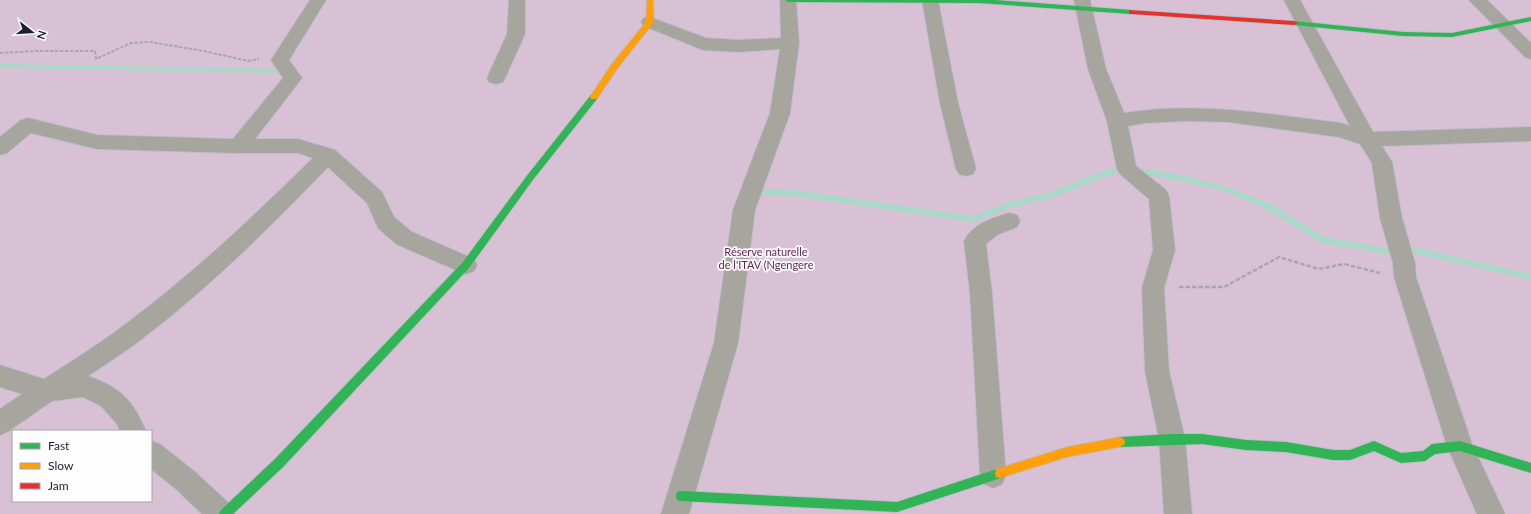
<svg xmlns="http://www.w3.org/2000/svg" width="1531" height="514" font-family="Lato,sans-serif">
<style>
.green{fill:#d8c1d5;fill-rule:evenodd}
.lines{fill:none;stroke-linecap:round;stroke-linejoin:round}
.stream{fill:#a8d9c6;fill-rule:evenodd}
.street-casing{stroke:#bdbdcb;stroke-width:2}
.fast-casing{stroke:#bdbdcb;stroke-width:2}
.slow-casing{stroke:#bdbdcb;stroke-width:2}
.jam-casing{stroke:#bdbdcb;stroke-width:2}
.path-far1{stroke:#a8a8aa;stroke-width:2;stroke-dasharray:3.5 1.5;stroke-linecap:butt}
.path{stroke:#a8a8aa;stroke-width:2.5;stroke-dasharray:4.5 2;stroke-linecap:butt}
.street{fill:#a6a59e;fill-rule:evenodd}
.fast{fill:#30b455;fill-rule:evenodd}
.slow{fill:#ff9f0a;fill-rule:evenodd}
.jam{fill:#e5322d;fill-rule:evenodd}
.labels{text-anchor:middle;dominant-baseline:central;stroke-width:3.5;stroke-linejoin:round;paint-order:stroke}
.park-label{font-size:11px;fill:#682350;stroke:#fdfdfd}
</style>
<rect width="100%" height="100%" fill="#dedfee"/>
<path class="green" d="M0,0h1531v514h-1531zM13,431h138v70h-138z"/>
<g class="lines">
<g class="stream">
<path d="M0,64l284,5 3,2 -3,2 -284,-5z"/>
<path d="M1127,166l50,8 48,12 44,17 55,34 63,11 12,-4 132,30v6l-132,-30 -12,4 -65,-11 -59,-36 -42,-17 -44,-10 -50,-8 -18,3 -57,23 -43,10 -36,14 -179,-26 -43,-2 -4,-3 4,-3 43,2 179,26 35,-14 40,-9 57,-23z"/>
</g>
<defs>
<g id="street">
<path d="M310,0h16l-37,60 13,18 -47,61h43l37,11 47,42 12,25 18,15 62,27 3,6 -3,6 -8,3 -8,-3 -62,-27 -18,-16 -11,-25 -39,-36c-58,60 -118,120 -185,171 -18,14 -37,26 -55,38 33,12 44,23 58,55h-26l-3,-7 -16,-18 -18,-9 -31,4 -43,30 -9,4v-26l22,-15 -22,-7v-22l44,14c28,-18 57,-36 83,-56 67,-50 127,-107 186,-165l-15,-5h-60l-141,-4 -66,-16 -24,20 -7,2v-18l21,-17 7,-2 69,17 136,4 50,-61 -12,-18z"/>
<path d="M509,0h16v34l-20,44 -2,4 -7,2 -7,-2 -2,-4 20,-44z"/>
<path d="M780,0h16l3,43 -9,70 -35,97 -17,133 -49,171h-28l53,-171 19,-133 37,-97 10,-64 -42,3 -35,-2 -59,-24 -3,-4 3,-4 6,-1 56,21 32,2 43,-2z"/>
<path d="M922,0h16l20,103 18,66 -3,5 -7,2 -7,-2 -3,-5 -16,-66z"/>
<path d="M1074,0h16l16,69 18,44c73,-12 144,1 217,10l9,3 -66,-126h16l73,132 158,-5v14l-149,5 10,16 10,56 13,45 1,14 56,167 33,70h-28l-30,-68 -53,-169 -1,-14 -13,-45 -8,-55 -12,-19 -21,-7 -111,-15 -41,-1 -41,2 -18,3 8,40 30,24 3,6 6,54 -11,38 5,83 16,68 7,75h-28l-5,-75 -14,-68 -3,-83 11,-38 -4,-51 -29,-25 -3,-5 -10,-48 -19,-52z"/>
<path d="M1469,0h18l44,43v16l-6,-2z"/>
<path d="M1009,213l8,2 3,6 -3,6 -20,8 -11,9 6,49 14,182 -4,9 -9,4 -9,-4 -4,-9 -10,-182 -6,-52c9,-17 28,-23 45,-28z"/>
<path d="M151,441l9,3 34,27 37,34 4,9h-33l-26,-25 -25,-20z"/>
</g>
<g id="fast">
<path d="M785,0h210l136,10 4,2 -4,2 -152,-11 -191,-1z"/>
<path d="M1531,17v4l-79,16 -49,-1 -109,-11 -4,-2 4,-2 109,11 49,1z"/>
<path d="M594,94l3,1 1,2 -1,2 -65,82 -63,87 -186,199 -50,47h-14l2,-4 54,-51 188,-197 63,-85 65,-82z"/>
<path d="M1172,434h30l44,6 40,2 47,8h17l24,-9 27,12 22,-2 9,-7 28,-3 71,22v10l-71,-22 -25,3 -10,7 -24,2 -27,-12 -24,9h-17l-47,-8 -40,-2 -44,-6 -82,3 -4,-2 -1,-3 1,-3 4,-2z"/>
<path d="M1000,468l4,1 1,4 -1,4 -107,35 -216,-11 -4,-1 -1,-4 1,-4 4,-1 216,11z"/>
</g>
<g id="slow">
<path d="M647,0h6l1,22 -37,47 -20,30h-6l-1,-2 21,-32 35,-43z"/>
<path d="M1120,437l4,2 1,3 -1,3 -4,2 -53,10 -67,21 -4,-1 -1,-4 1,-4 4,-1 67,-21z"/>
</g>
<path id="jam" d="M1129,10l165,11 4,2 -4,2 -163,-11h-2z"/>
</defs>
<use href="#street" class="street-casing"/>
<use href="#fast" class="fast-casing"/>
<use href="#slow" class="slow-casing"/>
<use href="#jam" class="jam-casing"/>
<path class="path-far1" d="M0,53l36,-2h59l1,8 35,-16 19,-1 54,9 44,10 11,-2"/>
<path class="path" d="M1179,287h45l55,-30 40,12 25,-5 36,9"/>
<use href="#street" class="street"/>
<use href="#fast" class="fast"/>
<use href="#slow" class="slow"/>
<use href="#jam" class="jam"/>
</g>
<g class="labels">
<g class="park-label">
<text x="766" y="251">Réserve naturelle<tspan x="766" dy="13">de l'ITAV (Ngengere</tspan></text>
</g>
</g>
<rect x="12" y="430" width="140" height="72" fill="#fdfdfd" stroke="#a4a3ad"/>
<rect x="20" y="443" width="20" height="6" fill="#30b455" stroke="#a4a3ad"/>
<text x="48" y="450" font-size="12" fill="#1e1d36">Fast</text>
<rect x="20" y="463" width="20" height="6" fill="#ff9f0a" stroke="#a4a3ad"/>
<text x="48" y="470" font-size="12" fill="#1e1d36">Slow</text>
<rect x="20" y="483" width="20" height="6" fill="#e5322d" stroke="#a4a3ad"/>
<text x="48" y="490" font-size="12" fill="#1e1d36">Jam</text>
<g transform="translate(32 32) rotate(107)" stroke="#fdfdfd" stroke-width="3" paint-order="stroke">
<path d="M0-3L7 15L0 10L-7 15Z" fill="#1e1d36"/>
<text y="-6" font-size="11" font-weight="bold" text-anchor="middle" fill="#1e1d36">N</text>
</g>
</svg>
